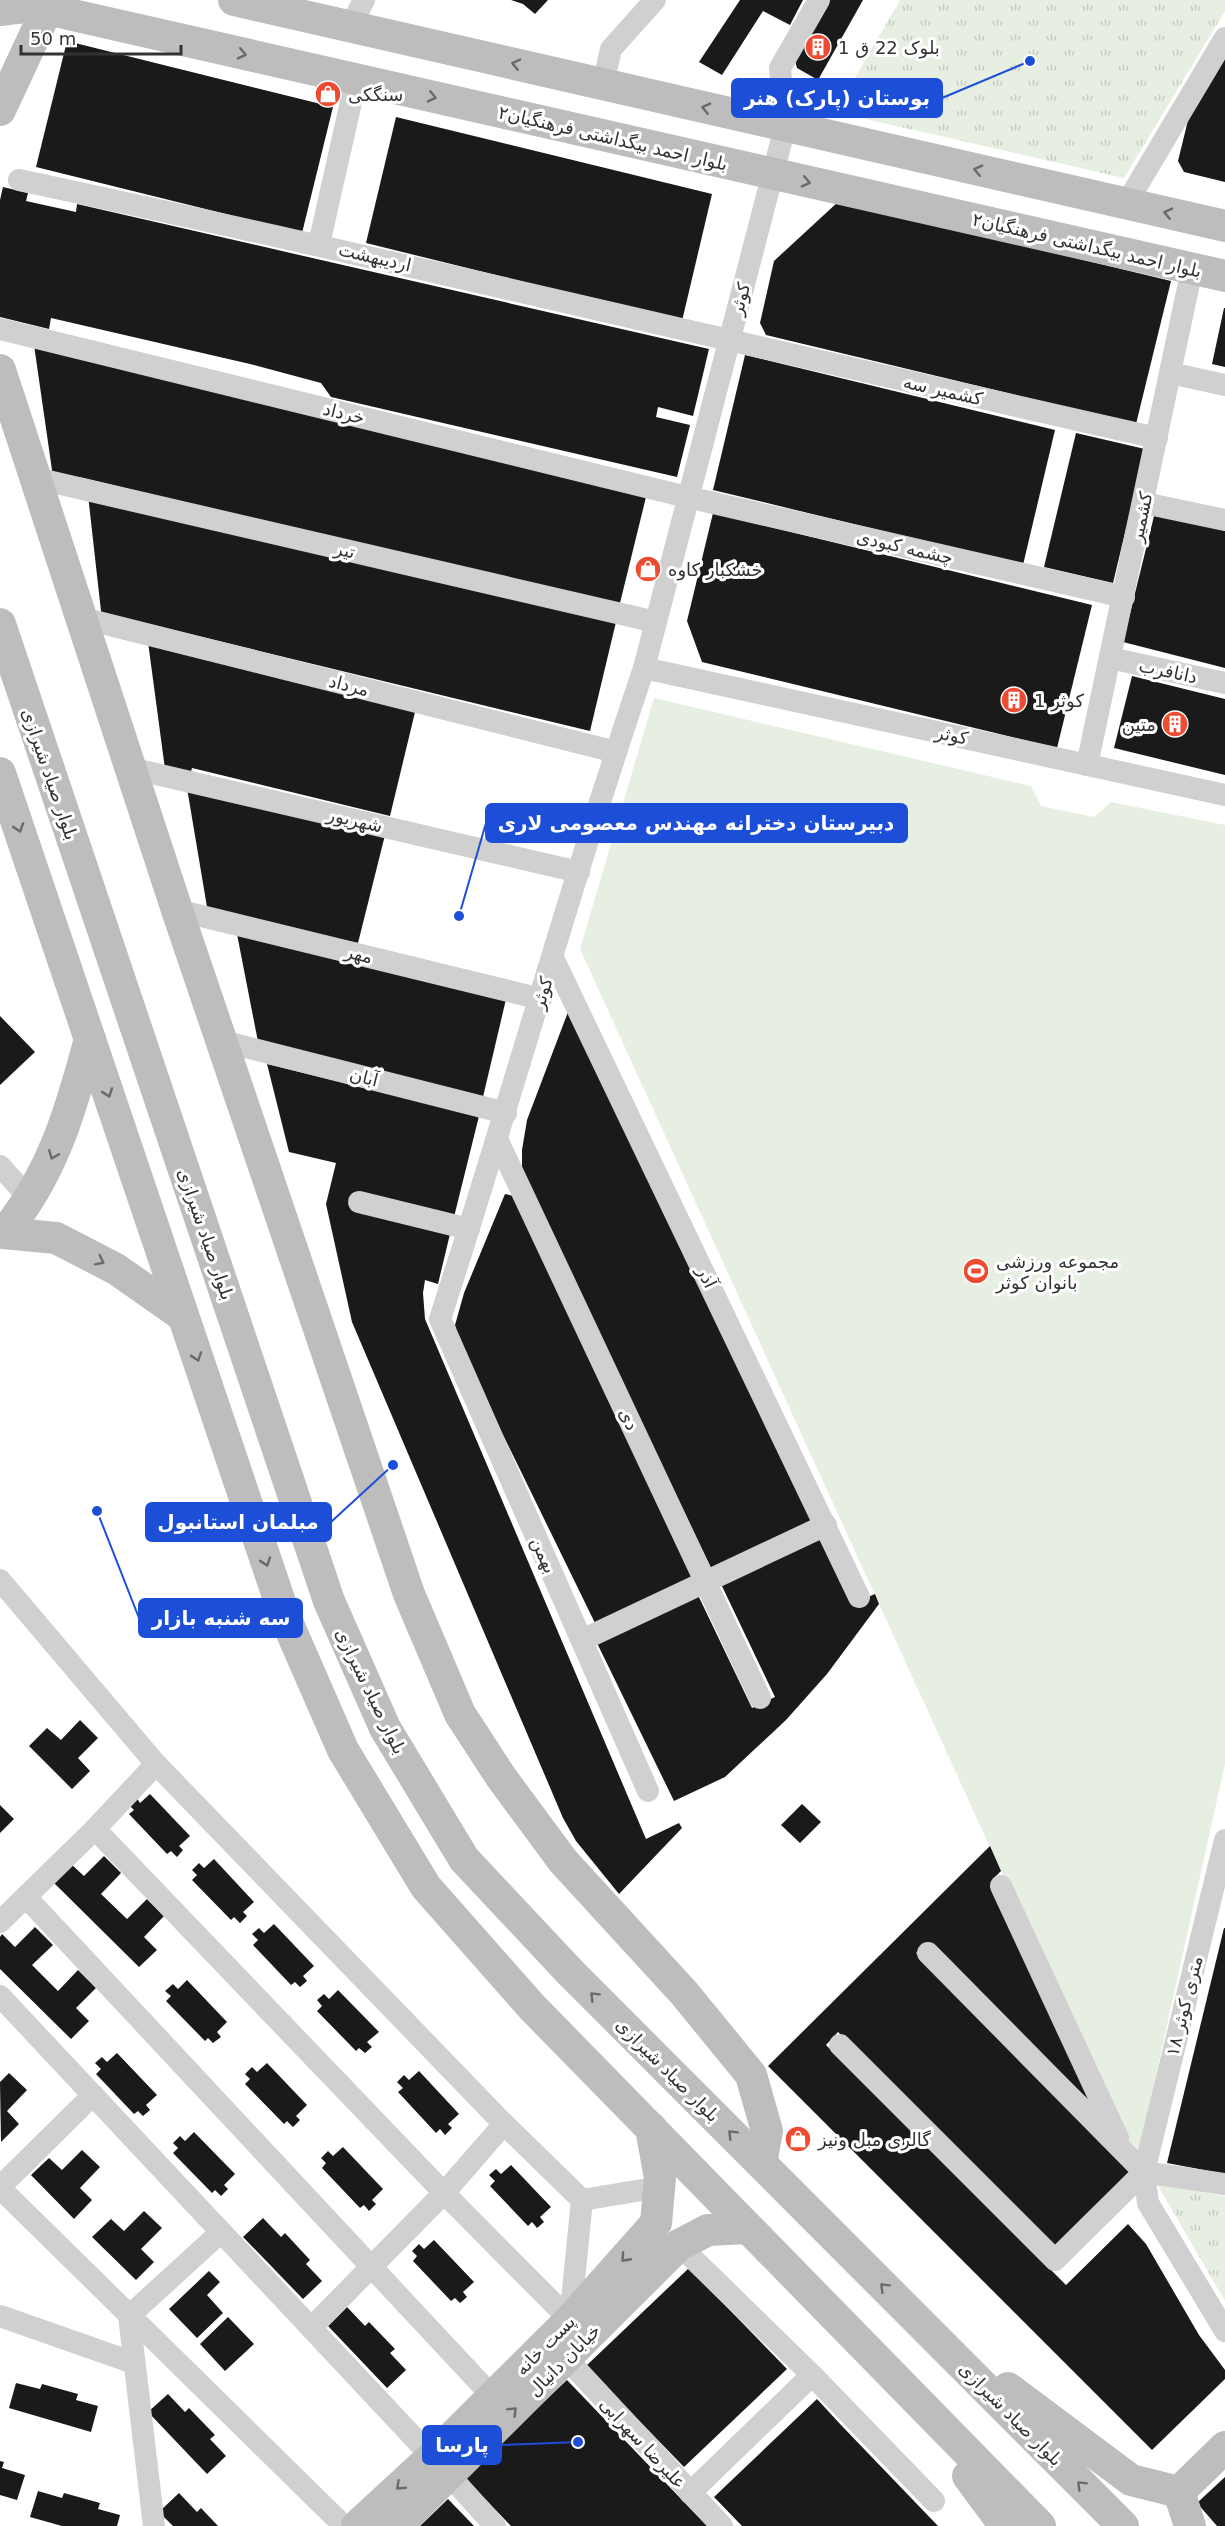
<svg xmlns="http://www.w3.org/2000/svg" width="1225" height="2526" font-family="'DejaVu Sans','Noto Sans Arabic',sans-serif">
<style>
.grass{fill:#e6efe1}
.park{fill:url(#park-tufts)}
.building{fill:#1a1a1a}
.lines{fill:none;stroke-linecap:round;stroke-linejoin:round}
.street{stroke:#d0d0d0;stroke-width:22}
.secondary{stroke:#bdbdbd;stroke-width:32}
.oneway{stroke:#6a6a6a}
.labels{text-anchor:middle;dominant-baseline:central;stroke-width:6;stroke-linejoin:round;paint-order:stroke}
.poi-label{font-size:18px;fill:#333;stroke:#fff;text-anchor:start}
.street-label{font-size:18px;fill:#333;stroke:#fff}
.leader{fill:none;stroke:#1d4ed8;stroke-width:2}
.callout-dot{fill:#1d4ed8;stroke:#fff;stroke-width:2}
.callout{fill:#1d4ed8;stroke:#1d4ed8;stroke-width:2}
.callout-label{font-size:20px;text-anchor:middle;font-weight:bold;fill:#fff}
</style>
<defs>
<pattern id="park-tufts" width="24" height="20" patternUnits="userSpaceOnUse" patternTransform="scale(1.5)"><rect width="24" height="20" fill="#e6efe1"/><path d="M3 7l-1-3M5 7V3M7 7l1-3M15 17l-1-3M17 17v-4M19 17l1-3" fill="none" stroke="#c6cdc2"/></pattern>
</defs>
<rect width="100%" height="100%" fill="#fff"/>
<path class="grass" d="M654,698l377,88 10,20 53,11 17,-15 114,23v939l-86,387 -19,-19 -540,-1183z"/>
<g class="park">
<path d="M900,0h325v11l-101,167 -289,-66z"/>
<path d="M1157,2184l68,12v105z"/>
</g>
<g class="building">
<path d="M511,0h37l-13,14 -12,-10z"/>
<path d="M740,0h63l-13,25 -27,-14 -41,64 -23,-13z"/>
<path d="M826,0h37l-45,80 -21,-12 -3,-11z"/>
<path d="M67,41l266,66 -31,126 -266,-66z"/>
<path d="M1225,52v130l-41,-10 -6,-11 13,-53z"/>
<path d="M396,117l316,77 -30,127 -316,-78z"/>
<path d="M3,187l25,6 -2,8 50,11 1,-8 632,145 -16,67 -35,-9 -2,10 34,8 -13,52 -346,-80 -10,-14 -71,-19 -199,-46 -2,11 -49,-12v-117z"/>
<path d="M839,201l332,80 -35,143 -370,-89 -6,-12 14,-62z"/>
<path d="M1224,308h1v59l-13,-3z"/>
<path d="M34,345l613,148 -28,114 -540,-130 -1,6 -25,-6z"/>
<path d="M745,355l310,75 -32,135 -310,-75z"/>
<path d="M1076,433l69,16 -32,134 -69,-16z"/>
<path d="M88,495l528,127 -26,109 -446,-108 -42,-3z"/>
<path d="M1155,512l70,18v138l-102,-26z"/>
<path d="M713,513l379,92 -35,143 -355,-86 -15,-41z"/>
<path d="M148,642l268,66 -26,108 -198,-48 -2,7 -25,-6z"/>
<path d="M1132,676l93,23v76l-111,-27z"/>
<path d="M187,788l198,47 -27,108 -150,-30z"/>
<path d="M236,929l271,66 -24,102 -224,-50z"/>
<path d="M568,1012l245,510 -101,48 -190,-394v-26l5,-30z"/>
<path d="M0,1016l35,36 -35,33z"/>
<path d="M267,1064l212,52 -25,101 -99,-23 -4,16 99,24 -12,50 -13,-4 -2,13 2,26 221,520 33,-16 3,5 -63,66 -43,-53 -13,-23 -211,-496 -26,-118 10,-41 -47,-11z"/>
<path d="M505,1194l9,2 181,380 -100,47 -134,-274 -6,-24 9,-32z"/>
<path d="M821,1535l33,68 21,-9 4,10 -52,70 -41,46 -61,57 -51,24 -78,-160 101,-48 55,115 23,-11 -55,-115z"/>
<path d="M80,1720l18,18 -20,20 12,13 -18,18 -43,-43 18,-18 14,12z"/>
<path d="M150,1794l40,42 -11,10 4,4 -6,7 -6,-6 -4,3 -38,-40 5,-4 -6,-6 8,-7 4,6z"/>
<path d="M802,1804l19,18 -21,21 -19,-18z"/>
<path d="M0,1805l14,14 -14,14z"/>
<path d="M990,1846l11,25 -8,8 112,237 -177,-174 -12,11 217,217 -79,78 -216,-216 -12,13 240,240 62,-61 18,20 53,91 26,35v9l-73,71 -384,-384z"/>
<path d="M104,1856l17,17 -20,21 26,25 20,-20 17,17 -20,21 13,13 -18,17 -87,-86 18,-18 14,13z"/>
<path d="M214,1859l40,43 -11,10 4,4 -7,7 -6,-6 -3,3 -39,-40 5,-5 -5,-5 7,-7 5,5z"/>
<path d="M274,1924l40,42 -11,10 4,5 -7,6 -5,-5 -4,3 -38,-40 5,-5 -6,-6 7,-6 5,5z"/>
<path d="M35,1927l18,18 -21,20 26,26 20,-21 18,18 -20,20 13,13 -18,18 -71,-70v-32l2,-3 13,13z"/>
<path d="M1224,1928h1v246l-58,-11z"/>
<path d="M187,1980l40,42 -10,10 4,5 -8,6 -5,-5 -3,3 -39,-40 5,-5 -6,-5 8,-7 5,5z"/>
<path d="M338,1990l41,42 -12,10 5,5 -7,6 -6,-5 -3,3 -39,-40 5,-5 -5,-6 7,-6 5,5z"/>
<path d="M117,2053l40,42 -11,10 4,5 -7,6 -5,-5 -4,3 -38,-40 5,-5 -6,-6 7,-6 5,5z"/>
<path d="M267,2063l40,42 -11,11 4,4 -7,7 -6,-6 -3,3 -39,-40 5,-5 -5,-5 7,-7 5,5z"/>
<path d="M419,2071l40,43 -11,10 4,4 -7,7 -5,-6 -4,4 -38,-41 5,-4 -6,-6 7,-7 5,5z"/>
<path d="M9,2073l18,17 -20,21 12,13 -18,18 -1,-60z"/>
<path d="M194,2132l41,42 -11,11 4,4 -7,7 -6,-6 -3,3 -39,-40 5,-5 -5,-5 7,-7 5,5z"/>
<path d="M343,2147l40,42 -11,11 4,4 -7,7 -5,-6 -4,3 -38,-40 4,-5 -5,-5 7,-7 5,5z"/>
<path d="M82,2150l18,17 -20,21 12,12 -18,19 -43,-44 18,-17 13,12z"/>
<path d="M511,2165l40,42 -11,10 4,5 -7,6 -5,-6 -4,4 -38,-40 5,-5 -6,-6 7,-6 5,5z"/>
<path d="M144,2211l18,17 -21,21 13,13 -18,18 -44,-43 19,-18 13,12z"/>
<path d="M263,2218l18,19 4,-4 25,27 -4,4 16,17 -19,18 -60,-62z"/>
<path d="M434,2240l40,42 -11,10 4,5 -7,6 -5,-5 -4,3 -38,-40 4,-5 -5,-5 7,-7 5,5z"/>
<path d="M689,2268l98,101 -103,98 -98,-101z"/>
<path d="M209,2271l11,11 -13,13 16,18 -26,25 -28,-29z"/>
<path d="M347,2307l18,19 4,-4 26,27 -5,4 16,17 -19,18 -59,-62z"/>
<path d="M228,2317l26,27 -29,27 -25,-27z"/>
<path d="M567,2380l140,146h-196l-47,-49z"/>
<path d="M16,2383l24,6 2,-5 36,10 -2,6 22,6 -7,26 -82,-24z"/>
<path d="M168,2394l17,18 4,-4 26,27 -5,4 16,17 -19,18 -59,-62z"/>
<path d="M817,2399l24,26 97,101h-196l-28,-29z"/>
<path d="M0,2461l4,1 -2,6 23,7 -8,25 -17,-5z"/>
<path d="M1225,2477v49h-8l-20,-23z"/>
<path d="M38,2491l24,7 2,-5 36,10 -2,6 22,6 -3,11h-55l-32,-9z"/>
<path d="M179,2493l18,19 4,-4 17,18h-45l-14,-14z"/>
<path d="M448,2499l26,27h-54z"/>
</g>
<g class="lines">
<g class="street">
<path d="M351,25l13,-25"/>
<path d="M603,84l8,-35 44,-49"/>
<path d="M19,180c381,81 759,173 1138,258"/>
<path d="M1126,204l99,-166"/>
<path d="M319,244l37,-164"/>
<path d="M0,329l687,168 437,100"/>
<path d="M1170,373l55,12"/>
<path d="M35,478l621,144"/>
<path d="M1144,503l81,17"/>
<path d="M82,618l534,134"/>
<path d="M1110,658l115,25"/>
<path d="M644,668l581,127"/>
<path d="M1087,765l105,-496"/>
<path d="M130,768l449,104"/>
<path d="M177,910l364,89"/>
<path d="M553,958l306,639"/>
<path d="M222,1041l284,72"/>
<path d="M498,1141l262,557"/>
<path d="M0,1166l30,33"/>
<path d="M359,1202l110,27"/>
<path d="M0,1580l156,184 348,360 78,76 -12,120"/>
<path d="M582,1640l244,-115"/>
<path d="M648,1791l-208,-472c70,-216 131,-436 204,-651l141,-541 -5,-59 39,-68"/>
<path d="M95,1829l349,364 126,127"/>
<path d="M1001,1886l117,252"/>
<path d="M26,1897l467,500"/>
<path d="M0,1922l95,-93 61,-65"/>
<path d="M928,1953l216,219 4,31 77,128"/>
<path d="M0,1996l432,461"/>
<path d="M840,2045l215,215 89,-88"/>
<path d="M1144,2172l81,-332"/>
<path d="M1144,2172l81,12"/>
<path d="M0,2187l93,-92"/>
<path d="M0,2188l344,338"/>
<path d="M582,2200l78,-13"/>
<path d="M679,2245l133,130 122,126"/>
<path d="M0,2316l134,47"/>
<path d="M311,2328l133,-135 60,-69"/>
<path d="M566,2358l156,168"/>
<path d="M449,2475l46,51"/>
<path d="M690,2493l122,-118"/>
<path d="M154,2526l-25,-210 92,-84"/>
</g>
<g class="secondary">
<path d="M234,0l991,226"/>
<path d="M0,10l33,-4 1192,270"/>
<path d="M0,110l47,-101"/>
<path d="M0,370l177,540 232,684 51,120 41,63 62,84 121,132 67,82 16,56 -6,32"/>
<path d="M0,624l329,977 56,127 79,131 106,113 553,554"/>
<path d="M0,773l285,844 58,133 83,137 106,120 508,519"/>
<path d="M90,1039c-19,71 -38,137 -86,194l52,5 60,31 67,47"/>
<path d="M1008,2388l123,92 48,12"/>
<path d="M968,2476l37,50"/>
<path d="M1179,2492l46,-45"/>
<path d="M1179,2492l11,34"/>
<path d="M357,2526l75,-69 138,-137 86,-97 4,-45 -9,-50"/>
<path d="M397,2526l282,-281 29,-15 40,-2"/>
</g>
</g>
<defs><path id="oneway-chevron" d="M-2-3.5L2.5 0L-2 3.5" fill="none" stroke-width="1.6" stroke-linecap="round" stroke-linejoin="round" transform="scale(1.5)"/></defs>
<g class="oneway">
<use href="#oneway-chevron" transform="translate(242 54) rotate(13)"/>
<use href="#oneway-chevron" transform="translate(516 64) rotate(-167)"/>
<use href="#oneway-chevron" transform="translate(432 97) rotate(13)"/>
<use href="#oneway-chevron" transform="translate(706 108) rotate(-167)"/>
<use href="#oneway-chevron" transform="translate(978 170) rotate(-167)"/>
<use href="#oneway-chevron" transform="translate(806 182) rotate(13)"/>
<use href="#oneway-chevron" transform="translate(1168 213) rotate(-167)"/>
<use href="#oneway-chevron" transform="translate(19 828) rotate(71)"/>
<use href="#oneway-chevron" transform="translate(108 1093) rotate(71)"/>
<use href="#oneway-chevron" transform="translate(53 1155) rotate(112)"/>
<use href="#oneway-chevron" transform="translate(100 1261) rotate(27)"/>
<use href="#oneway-chevron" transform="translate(197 1357) rotate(71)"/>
<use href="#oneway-chevron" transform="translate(266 1562) rotate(71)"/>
<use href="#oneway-chevron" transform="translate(594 1996) rotate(-135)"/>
<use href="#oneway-chevron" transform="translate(732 2134) rotate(-135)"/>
<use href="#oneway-chevron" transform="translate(625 2258) rotate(132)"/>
<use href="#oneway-chevron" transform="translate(884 2287) rotate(-135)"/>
<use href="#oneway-chevron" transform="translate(513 2411) rotate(-45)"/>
<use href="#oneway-chevron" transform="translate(1081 2485) rotate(-135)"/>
<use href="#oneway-chevron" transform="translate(400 2486) rotate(137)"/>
</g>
<defs>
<symbol id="building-disc" viewBox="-11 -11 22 22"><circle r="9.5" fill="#ed4b32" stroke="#fff"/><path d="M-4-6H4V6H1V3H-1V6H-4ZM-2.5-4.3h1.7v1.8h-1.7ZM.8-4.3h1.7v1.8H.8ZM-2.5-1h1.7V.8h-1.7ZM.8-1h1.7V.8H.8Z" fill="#fff"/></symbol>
<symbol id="shop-disc" viewBox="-11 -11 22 22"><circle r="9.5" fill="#ed4b32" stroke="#fff"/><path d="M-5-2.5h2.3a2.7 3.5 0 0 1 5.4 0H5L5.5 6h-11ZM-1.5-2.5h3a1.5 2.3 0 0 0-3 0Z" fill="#fff"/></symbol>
<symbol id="stadium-disc" viewBox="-11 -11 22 22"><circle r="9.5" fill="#ed4b32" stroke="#fff"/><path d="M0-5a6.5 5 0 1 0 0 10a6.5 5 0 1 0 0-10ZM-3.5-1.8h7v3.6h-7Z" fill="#fff"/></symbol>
</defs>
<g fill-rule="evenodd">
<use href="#building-disc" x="803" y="32" width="30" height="30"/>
<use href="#shop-disc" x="313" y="79" width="30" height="30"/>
<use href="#shop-disc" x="633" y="554" width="30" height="30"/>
<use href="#building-disc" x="999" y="685" width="30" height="30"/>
<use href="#building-disc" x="1160" y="709" width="30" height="30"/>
<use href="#stadium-disc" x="961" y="1256" width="30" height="30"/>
<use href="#shop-disc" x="783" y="2124" width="30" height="30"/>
</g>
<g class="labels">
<g class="poi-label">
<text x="838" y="47">بلوک 22 ق 1</text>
<text x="348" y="94">سنگکی</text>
<text x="668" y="569">خشکبار کاوه</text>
<text x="1034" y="700">کوثر 1</text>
<text x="1156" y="724" text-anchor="end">متین</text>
<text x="996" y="1261">مجموعه ورزشی<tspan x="996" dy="21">بانوان کوثر</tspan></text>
<text x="818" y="2139">گالری مبل ونیز</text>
</g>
<g class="street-label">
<text transform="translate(613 138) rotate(13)">بلوار احمد بیگداشتی فرهنگیان۲</text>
<text transform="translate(1087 245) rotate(13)">بلوار احمد بیگداشتی فرهنگیان۲</text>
<text transform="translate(375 257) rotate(13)">اردیبهشت</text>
<text transform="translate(740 299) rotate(-75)">کوثر</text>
<text transform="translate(943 390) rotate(13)">کشمیر سه</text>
<text transform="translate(344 413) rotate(14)">خرداد</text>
<text transform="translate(1141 517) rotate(-78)">کشمیر</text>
<text transform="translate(905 547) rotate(13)">چشمه کبودی</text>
<text transform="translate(345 550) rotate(13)">تیر</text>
<text transform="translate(1168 671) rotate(12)">دانافرب</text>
<text transform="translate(349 685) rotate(14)">مرداد</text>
<text transform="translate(952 735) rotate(12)">کوثر</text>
<text transform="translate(50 774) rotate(71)">بلوار صیاد شیرازی</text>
<text transform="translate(355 820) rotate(13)">شهریور</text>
<text transform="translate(359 954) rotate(14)">مهر</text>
<text transform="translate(542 993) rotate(-73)">کوثر</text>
<text transform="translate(364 1077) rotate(14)">آبان</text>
<text transform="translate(206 1234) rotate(71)">بلوار صیاد شیرازی</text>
<text transform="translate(707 1277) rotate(64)">آذر</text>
<text transform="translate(629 1419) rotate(65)">دی</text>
<text transform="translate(544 1555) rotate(66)">بهمن</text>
<text transform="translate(371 1691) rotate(64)">بلوار صیاد شیرازی</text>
<text transform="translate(1184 2006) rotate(-76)">۱۸ متری کوثر</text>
<text transform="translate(668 2070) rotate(45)">بلوار صیاد شیرازی</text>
<text transform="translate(545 2345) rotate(-45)">پست خانه</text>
<text transform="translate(564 2360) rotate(-45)">خیابان دانیال</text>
<text transform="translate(1011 2414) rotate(45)">بلوار صیاد شیرازی</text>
<text transform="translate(643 2443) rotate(47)">علیرضا سهرابی</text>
</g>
</g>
<path class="leader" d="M1030 61L942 98M459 916L486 823M393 1465L331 1522M97 1511L139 1618M578 2442L501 2445"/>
<g class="callout-dot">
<circle cx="1030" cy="61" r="6"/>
<circle cx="459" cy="916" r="6"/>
<circle cx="393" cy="1465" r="6"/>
<circle cx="97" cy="1511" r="6"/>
<circle cx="578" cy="2442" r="6"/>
</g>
<g class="callout">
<rect x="732" y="79" width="210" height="38" rx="6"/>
<rect x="486" y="804" width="421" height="38" rx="6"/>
<rect x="146" y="1503" width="185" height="38" rx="6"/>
<rect x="139" y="1599" width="163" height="38" rx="6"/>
<rect x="423" y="2426" width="78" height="38" rx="6"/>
</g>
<g class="callout-label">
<text x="837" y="105">بوستان (پارک) هنر</text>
<text x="696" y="830">دبیرستان دخترانه مهندس معصومی لاری</text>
<text x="238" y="1529">مبلمان استانبول</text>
<text x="221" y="1625">سه شنبه بازار</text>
<text x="462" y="2452">پارسا</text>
</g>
<path d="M21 45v9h160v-9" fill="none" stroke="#333333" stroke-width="3"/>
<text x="30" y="45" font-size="18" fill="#333333" stroke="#ffffff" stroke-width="4.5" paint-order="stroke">50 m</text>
</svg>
